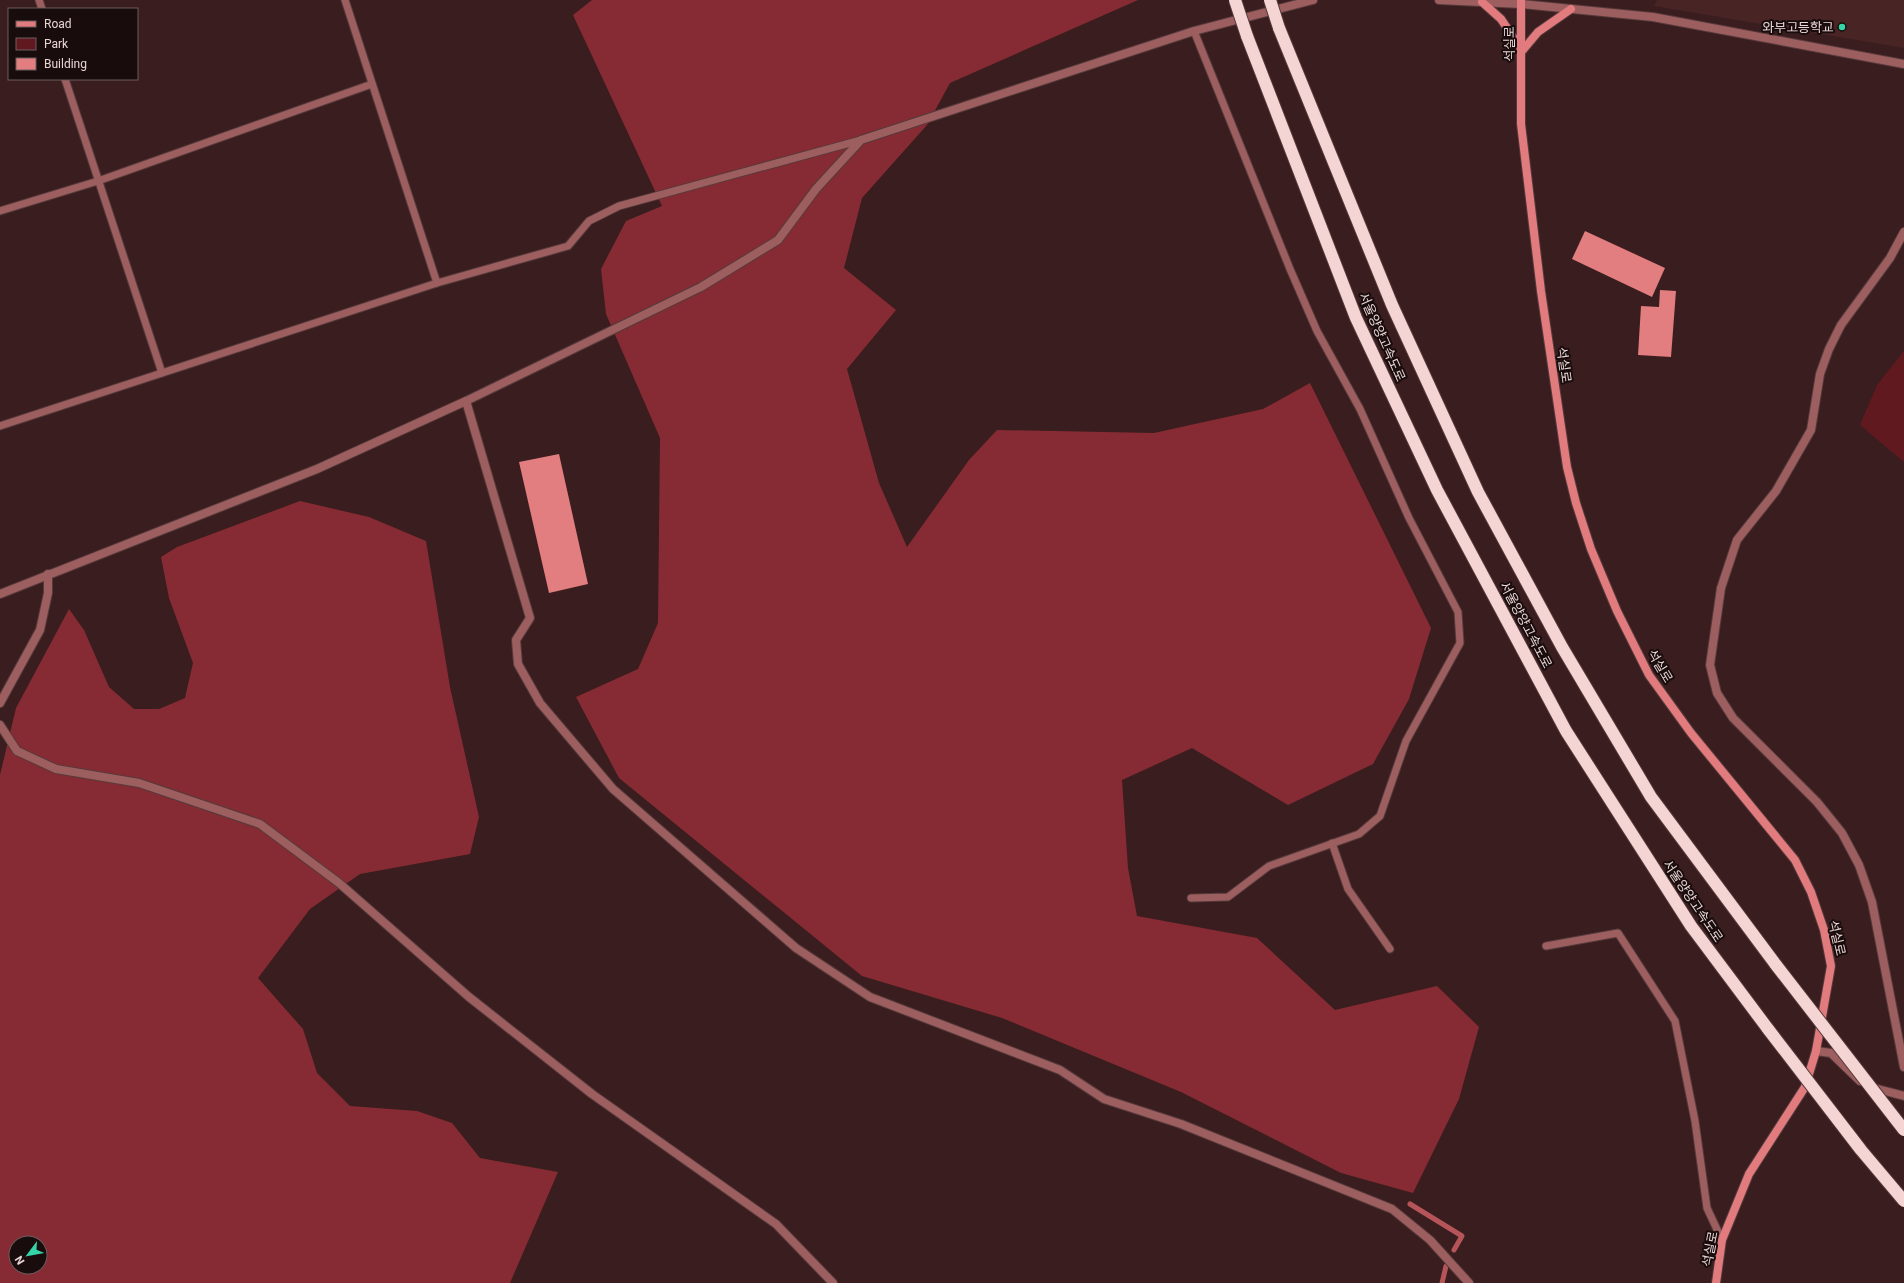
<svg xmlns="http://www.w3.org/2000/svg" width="1904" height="1283" font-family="Roboto,'Noto Sans KR',sans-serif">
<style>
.built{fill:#482425}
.green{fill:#611920}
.forest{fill:#862b33;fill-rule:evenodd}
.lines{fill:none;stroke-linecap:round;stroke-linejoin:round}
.stream{stroke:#b55559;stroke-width:5}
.building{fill:#e27d80}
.lane-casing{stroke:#563a3b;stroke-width:9}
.street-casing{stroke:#563a3b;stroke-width:10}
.secondary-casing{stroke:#563a3b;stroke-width:10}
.highway-casing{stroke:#563a3b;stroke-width:14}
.lane{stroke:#9d5e5f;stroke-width:7}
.street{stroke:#9d5e5f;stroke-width:8}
.secondary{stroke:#e17b7e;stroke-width:8}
.highway{stroke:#f5d4d4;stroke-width:12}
.highway-bridge-casing{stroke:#563a3b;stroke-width:14;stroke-linecap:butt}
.highway-bridge{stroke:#f5d4d4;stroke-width:12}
.poi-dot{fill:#34d4a7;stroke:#180c0c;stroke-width:1.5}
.labels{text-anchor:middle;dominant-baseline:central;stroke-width:4;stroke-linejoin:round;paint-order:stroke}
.poi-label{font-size:13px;fill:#e9d5d5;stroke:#180c0c;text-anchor:end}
.street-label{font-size:13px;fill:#e9d5d5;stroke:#180c0c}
</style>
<rect width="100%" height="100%" fill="#3a1d1e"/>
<path class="built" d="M1657,0h247v48l-250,-42z"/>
<path class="green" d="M1904,351v111l-44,-37 17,-40z"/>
<g class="forest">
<path d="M592,0h546l-188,83 -23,42 -65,73 -18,70 52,42 -49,59 32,114 28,64 62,-87 28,-30 157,3 109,-24 47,-26 121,245 -22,71 -36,65 -85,41 -96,-57 -70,32 6,88 9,48 120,22 78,72 102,-24 42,41 -20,72 -46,94 -72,-20 -160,-81 -179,-74 -140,-42 -243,-198 -43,-81 62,-28 20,-46 2,-185 -54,-124 -5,-45 25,-48 36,-15 -89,-191z"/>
<path d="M300,501l69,16 57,24 24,146 29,130 -9,37 -110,20 -50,35 -52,69 45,51 14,44 33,33 67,5 35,12 28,35 78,14 -48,111h-510v-508l16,-67 53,-99 15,21 25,57 25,22h25l26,-11 8,-35 -24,-65 -8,-41 16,-10zM16,1243h24v24h-24z"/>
</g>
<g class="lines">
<g class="stream">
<path d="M1410,1204l52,32 -8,14"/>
<path d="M1442,1283l4,-17"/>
</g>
</g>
<g class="building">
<path d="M1585,231l80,37 -13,29 -80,-38z"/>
<path d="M1660,290l16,1 -5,66 -33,-2 3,-49 18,1z"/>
<path d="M559,454l29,130 -39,9 -30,-131z"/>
</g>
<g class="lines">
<defs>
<g id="lane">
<path d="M39,0l3,9"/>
<path d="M345,0l92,283"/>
<path d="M65,79l97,294"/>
<path d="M0,211l98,-30 274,-97"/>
<path d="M0,426l437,-143 131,-37 21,-25 30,-15 242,-66"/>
<path d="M1332,843l16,46 42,60"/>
<path d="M1191,898l37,-1 41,-31 90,-32 21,-18 26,-75 54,-98 -2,-31 -49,-94 -49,-109 -43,-78 -27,-62 -96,-238"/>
<path d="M1546,946l72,-13 57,88 20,100 12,87 15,32"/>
</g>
<g id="street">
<path d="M1439,0l82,4 132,13 251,47"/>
<path d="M1904,232l-14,26 -49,67 -12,24 -9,25 -9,56 -35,61 -39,49 -16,48 -11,77 7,28 16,25 84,84 25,31 17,32 13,37 32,165"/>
<path d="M466,401l64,217 -14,22 2,24 22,39 73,86 183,159 74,49 190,73 44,29 77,25 211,85 38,31 39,43"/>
<path d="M0,594l317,-125 149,-68 235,-114 77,-47 38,-51 45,-49 333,-109 119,-31"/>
<path d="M0,703l40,-73 8,-37v-19"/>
<path d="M0,725l17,26 39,18 83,14 121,41 79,59 130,114 123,97 184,130 57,59"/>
<path d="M1816,1051l15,2 29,28"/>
<path d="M1870,1087l34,9"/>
</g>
<g id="secondary">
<path d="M1521,0v124l20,167 26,176 9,36 15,46 26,62 32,64 42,58 104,127 16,32 13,38 7,36 -15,85 -11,36 -56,87 -27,66 -6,43"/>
<path d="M1482,2l19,17 20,30"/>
<path d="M1522,51l16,-19 33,-23"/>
</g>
<g id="highway">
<path d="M1279,28l113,277 86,187 84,155 89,150 125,168"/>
<path d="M1247,36l109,282 81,172 129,241 125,195 77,103"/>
</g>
</defs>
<use href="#lane" class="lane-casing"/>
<use href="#street" class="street-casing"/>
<use href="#secondary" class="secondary-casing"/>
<use href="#highway" class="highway-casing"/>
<use href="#lane" class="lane"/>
<use href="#street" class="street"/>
<use href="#secondary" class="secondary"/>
<use href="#highway" class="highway"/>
<defs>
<g id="highway-bridge">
<path d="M1235,0l12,36"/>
<path d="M1270,0l9,28"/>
<path d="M1776,965l128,165"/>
<path d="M1768,1029l93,121 43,51"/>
</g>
</defs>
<use href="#highway-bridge" class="highway-bridge-casing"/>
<use href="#highway-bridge" class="highway-bridge"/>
</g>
<circle class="poi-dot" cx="1842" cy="27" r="4"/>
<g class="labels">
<g class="poi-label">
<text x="1834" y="27">와부고등학교</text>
</g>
<g class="street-label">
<text transform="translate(1509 44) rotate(-90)">석실로</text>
<text transform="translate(1382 337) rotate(66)">서울양양고속도로</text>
<text transform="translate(1564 365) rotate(82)">석실로</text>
<text transform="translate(1526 625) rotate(62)">서울양양고속도로</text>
<text transform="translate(1660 666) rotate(59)">석실로</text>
<text transform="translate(1693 901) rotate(56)">서울양양고속도로</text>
<text transform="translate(1837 938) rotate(77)">석실로</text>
<text transform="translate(1710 1249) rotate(-79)">석실로</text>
</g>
</g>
<rect x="8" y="8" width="130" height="72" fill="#180c0c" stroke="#6c5c5c"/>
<rect x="16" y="21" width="20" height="6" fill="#e17b7e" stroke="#6c5c5c"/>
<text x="44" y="28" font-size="12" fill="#e9d5d5">Road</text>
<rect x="16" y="38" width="20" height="12" fill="#611920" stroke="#6c5c5c"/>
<text x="44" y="48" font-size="12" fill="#e9d5d5">Park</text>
<rect x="16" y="58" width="20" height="12" fill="#e27d80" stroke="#6c5c5c"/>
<text x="44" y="68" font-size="12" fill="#e9d5d5">Building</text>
<g transform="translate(28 1255) rotate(238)"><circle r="19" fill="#180c0c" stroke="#6c5c5c"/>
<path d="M0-3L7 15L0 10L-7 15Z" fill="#34d4a7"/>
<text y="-6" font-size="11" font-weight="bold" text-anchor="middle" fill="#e9d5d5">N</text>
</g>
</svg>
